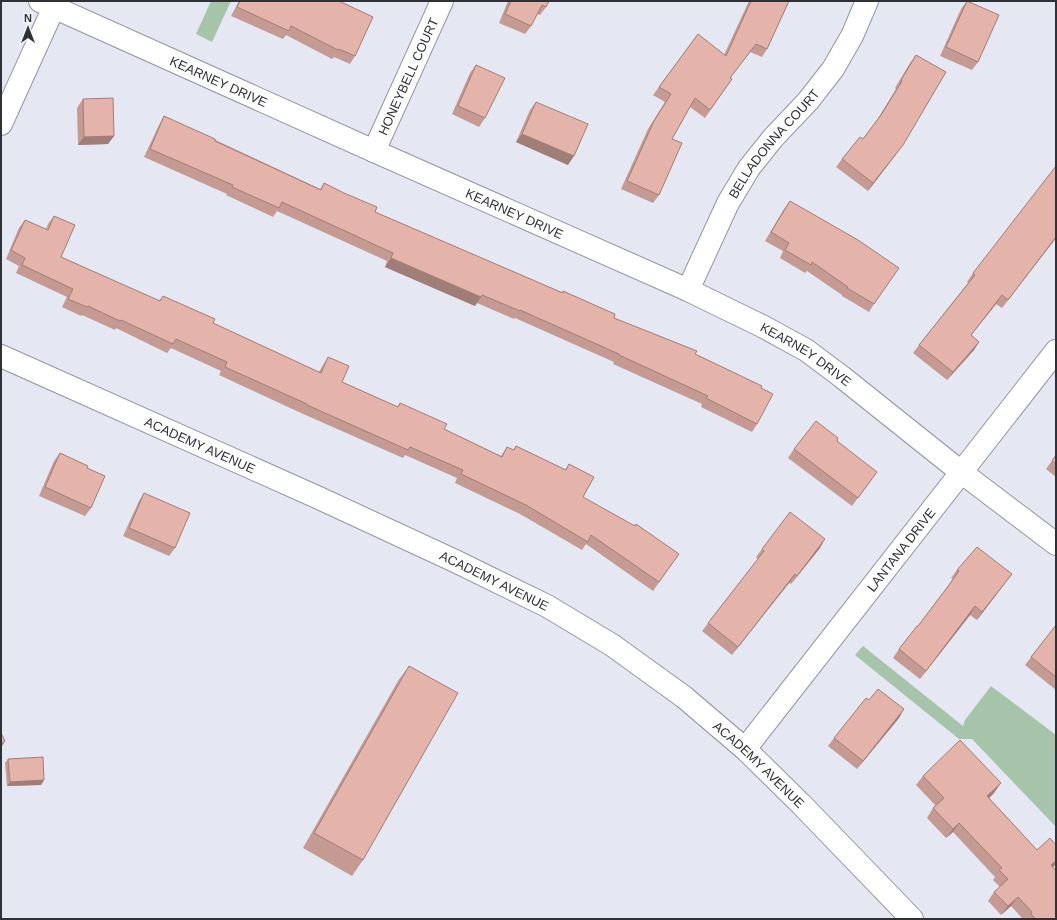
<svg xmlns="http://www.w3.org/2000/svg" width="1057" height="920" font-family="Arial,sans-serif">
<style>
.green{fill:#a5c4aa}
.lines{fill:none;stroke-linecap:round;stroke-linejoin:round}
.minor-casing{stroke:#9395a0;stroke-width:24}
.tertiary-casing{stroke:#9395a0;stroke-width:24}
.minor{stroke:#fff;stroke-width:22}
.tertiary{stroke:#fff;stroke-width:22}
.wall{fill:#c49a92}
.shaded-wall{fill:#a07d77}
.building{fill:#e4b3aa;stroke:#a07d77}
.labels{text-anchor:middle;dominant-baseline:central;stroke-width:3;stroke-linejoin:round;paint-order:stroke}
.street-label{font-size:13px;fill:#303136;stroke:#f3f5fe}
</style>
<rect width="100%" height="100%" fill="#e5e8f3"/>
<g class="green">
<path d="M211,1h20l-19,41 -16,-8z"/>
<path d="M863,646l100,80 2,-6 26,-34 65,49v92l-84,-88h-13l-104,-84z"/>
</g>
<g class="lines">
<defs>
<g id="minor">
<path id="s1" d="M40,1l334,150 314,139 74,36 44,24 36,27 119,95 95,72"/>
<path d="M1,124l53,-117"/>
<path id="s2" d="M374,151l68,-150"/>
<path id="s3" d="M688,290l40,-87 21,-35 24,-30 35,-37 25,-32 19,-33 15,-35"/>
<path id="s4" d="M745,749l311,-398"/>
</g>
<g id="tertiary">
<path id="s5" d="M1,356l318,142 136,63 92,45 65,39 72,52 61,52 56,55 111,115"/>
</g>
</defs>
<use href="#minor" class="minor-casing"/>
<use href="#tertiary" class="tertiary-casing"/>
<use href="#minor" class="minor"/>
<use href="#tertiary" class="tertiary"/>
</g>
<g class="wall">
<path d="M239,1h100l16,55 -5,8 -16,-7 -2,2 -46,-24 -3,4 -52,-23z"/>
<path d="M508,1h41l-3,6 -6,8 -3,-1 -6,12 -6,8 -26,-11z"/>
<path d="M749,1h40l-22,48 -5,8 -12,-5 -20,26 2,1 -27,39 -15,-11 -18,32 -13,56 -6,8 -32,-14 27,-60 17,-27 -12,-7 45,-61 26,21z"/>
<path d="M967,1l11,61 -6,8 -32,-14 21,-47z"/>
<path d="M916,55l-19,98 -29,38 -32,-24 6,-8 21,-20 14,-19 19,-31 -1,-1 15,-25z"/>
<path d="M476,65l9,53 -6,9 -27,-13 18,-41z"/>
<path d="M83,99l31,37 -6,8 -30,1 -1,-37z"/>
<path d="M536,102l32,63 -52,-23 14,-32z"/>
<path d="M164,116l156,73 4,-6 51,29 187,81 1,-2 51,27 81,36 66,34 -4,36 -5,8 -51,-25 1,-3 -89,-40 1,-2 -99,-44 -1,1 -37,-16 -2,3 -90,-39 2,-6 -110,-50 -4,6 -47,-22 1,-1 -83,-37 15,-32z"/>
<path d="M790,201l84,103 -5,8 -27,-16v-1l-35,-24 -2,2 -25,-15 3,-7 -18,-10 19,-32z"/>
<path d="M54,216l7,41 98,44 4,-5 50,27 106,49 4,-7 5,-8 14,25 55,25 3,-4 44,26 57,27 6,-9 6,3 3,-4 49,24 4,-6 14,33 96,57 -26,37 -67,-47 -4,6 -62,-36 -65,-31 2,-5 -52,-23 -2,3 -102,-45 -82,-38 2,-4 -50,-23 -4,5 -51,-25 -1,2 -33,-15 -1,1 -19,-9 5,-10 -51,-24 3,-7 -13,-7 13,-31 6,-8 21,9 2,-5z"/>
<path d="M1056,238l-54,70 -6,-4 -25,31 8,7 -5,8 -27,30 -34,-27 6,-8 49,-62 -1,-1 6,-9z"/>
<path d="M837,441l34,39 -19,26 -64,-48 6,-9z"/>
<path d="M60,453l27,15 4,40 -6,8 -46,-20 15,-35z"/>
<path d="M1056,455v22l-10,-8z"/>
<path d="M144,493l31,55 -6,8 -46,-20 16,-35z"/>
<path d="M820,548l-29,36 -2,-1 -57,72 -30,-24 56,-72 -2,-2 6,-8z"/>
<path d="M957,570l55,4 -35,46 -7,-5 -50,64 -27,-21 6,-9 19,-23 35,-47 -2,-1z"/>
<path d="M1056,625v65l-31,-25z"/>
<path d="M409,666l-46,194 -11,16 -49,-28 95,-167z"/>
<path d="M899,718l-42,51 -29,-23 6,-8z"/>
<path d="M8,759l36,21 -3,5 -34,1 -2,-23z"/>
<path d="M923,776l71,17 -5,5 48,52 19,14 -3,3 3,52h-33l-12,-13 -10,9 -13,-14 6,-9 6,-5 -7,-7 2,-3 -42,-45 -7,6 -19,-20 6,-10 3,-2 -20,-21z"/>
</g>
<g class="shaded-wall">
<path d="M522,134l52,22 -6,9 -52,-23z"/>
<path d="M114,136l-6,8 -30,1 6,-8z"/>
<path d="M903,145l-6,8 -29,38 5,-8z"/>
<path d="M1056,237v1l-54,70 6,-8z"/>
<path d="M391,258l90,39 -6,9 -90,-39z"/>
<path d="M1002,295l-6,9 -31,39 6,-8z"/>
<path d="M979,342l-5,8 -27,30 6,-8z"/>
<path d="M825,539l-5,9 -29,36 6,-8z"/>
<path d="M795,574l-6,9 -57,72 6,-8z"/>
<path d="M1012,574l-6,8 -29,38 5,-8z"/>
<path d="M975,606l-5,9 -50,64 6,-8z"/>
<path d="M904,709l-5,9 -42,51 6,-8z"/>
<path d="M5,741l-4,7v-4z"/>
<path d="M44,780l-3,5 -34,1 3,-4z"/>
<path d="M1001,783l-7,10 -13,13 6,-10z"/>
<path d="M959,823l-6,9 -7,6 7,-9z"/>
<path d="M1056,861v3l-11,11 6,-10z"/>
<path d="M1018,897l-7,9 -10,9 7,-9z"/>
</g>
<g class="building">
<path d="M240,1h99l34,16 -18,39 -16,-7 -1,1 -47,-24 -2,5 -52,-24z"/>
<path d="M511,1h38l-3,6 -4,-2 -11,21 -26,-12z"/>
<path d="M751,1h38l-22,48 -11,-5 -26,34 2,1 -22,31 -15,-12 -23,41 10,4 -23,52 -32,-14 27,-60 17,-27 -12,-7 39,-53 28,22z"/>
<path d="M967,1l32,14 -21,47 -32,-15z"/>
<path d="M916,55l30,17 -43,73 -30,38 -31,-24 18,-22 3,2 18,-24 21,-34 -1,-1z"/>
<path d="M476,65l29,13 -20,40 -27,-12z"/>
<path d="M113,98l1,38 -30,1 -1,-38z"/>
<path d="M536,102l52,22 -14,32 -52,-22z"/>
<path d="M164,116l51,23v2l106,49 3,-7 20,10 33,14 -2,5 188,81v-2l36,16 16,7 -1,4 83,33 -2,3 67,32 -1,2 12,6 -16,30 -51,-26 2,-2 -89,-41v-1l-99,-44v1l-38,-16 -1,2 -90,-39 2,-5 -111,-51 -3,6 -47,-21 1,-2 -83,-36z"/>
<path d="M1056,166v71l-48,63 -6,-5 -31,40 8,7 -26,30 -34,-27 56,-70 -2,-2z"/>
<path d="M790,201l68,39 41,28 -25,36 -27,-16 1,-1 -36,-25 -1,3 -26,-15 4,-7 -18,-11z"/>
<path d="M54,216l21,9 -14,32 99,44 3,-5 52,23 -2,4 108,50 7,-16 21,9 -7,16 56,25 2,-4 47,21 -3,5 58,28 5,-10 7,3 2,-4 50,24 3,-6 25,13 -11,20 52,29 1,-2 43,30 -20,28 -68,-47 -3,7 -62,-37 -65,-31 2,-4 -53,-23 -2,3 -101,-45v-1l-82,-37 2,-5 -51,-23 -3,5 -52,-24 -1,1 -32,-15 -1,1 -19,-8 5,-10 -51,-24 3,-7 -14,-8 14,-30 23,10z"/>
<path d="M816,421l22,17 -1,3 40,31 -19,26 -64,-49z"/>
<path d="M60,453l28,13 -1,2 18,8 -14,32 -46,-21z"/>
<path d="M1056,455v9l-4,-3z"/>
<path d="M144,493l46,20 -15,35 -46,-20z"/>
<path d="M790,512l35,27 -28,37 -2,-2 -57,73 -30,-24 56,-72 -2,-2z"/>
<path d="M977,547l35,27 -30,38 -7,-6 -49,65 -27,-22 18,-23h1l31,-41 10,-14 -2,-1z"/>
<path d="M1056,625v52l-25,-20z"/>
<path d="M409,666l49,27 -95,167 -49,-27z"/>
<path d="M878,689l26,20 -41,52 -29,-23 32,-40 3,2z"/>
<path d="M1,733l4,8 -4,3z"/>
<path d="M960,740l41,43 -14,13 50,54 13,-12 6,7v16l-5,4 5,6v48h-20l-5,-5 1,-2 -14,-15 -10,9 -14,-14 14,-13 -9,-9 3,-2 -43,-45 -6,6 -20,-21 11,-10 -21,-22z"/>
<path d="M43,757l1,23 -34,2 -2,-23z"/>
</g>
<g class="labels">
<g class="street-label">
<text stroke="none"><textPath href="#s2" startOffset="82">HONEYBELL COURT</textPath></text>
<text stroke="none"><textPath href="#s1" startOffset="196">KEARNEY DRIVE</textPath></text>
<text stroke="none"><textPath href="#s3" startOffset="171">BELLADONNA COURT</textPath></text>
<text stroke="none"><textPath href="#s1" startOffset="520">KEARNEY DRIVE</textPath></text>
<text stroke="none"><textPath href="#s1" startOffset="844">KEARNEY DRIVE</textPath></text>
<text stroke="none"><textPath href="#s5" startOffset="218">ACADEMY AVENUE</textPath></text>
<text stroke="none"><textPath href="#s4" startOffset="253">LANTANA DRIVE</textPath></text>
<text stroke="none"><textPath href="#s5" startOffset="542">ACADEMY AVENUE</textPath></text>
<text stroke="none"><textPath href="#s5" startOffset="866">ACADEMY AVENUE</textPath></text>
</g>
</g>
<rect width="1057" height="920" fill="none" stroke="#303136" stroke-width="4"/>
<g transform="translate(28 28)" stroke="#f3f5fe" stroke-width="3" paint-order="stroke">
<path d="M0-3L7 15L0 10L-7 15Z" fill="#303136"/>
<text y="-6" font-size="11" font-weight="bold" text-anchor="middle" fill="#303136">N</text>
</g>
</svg>
